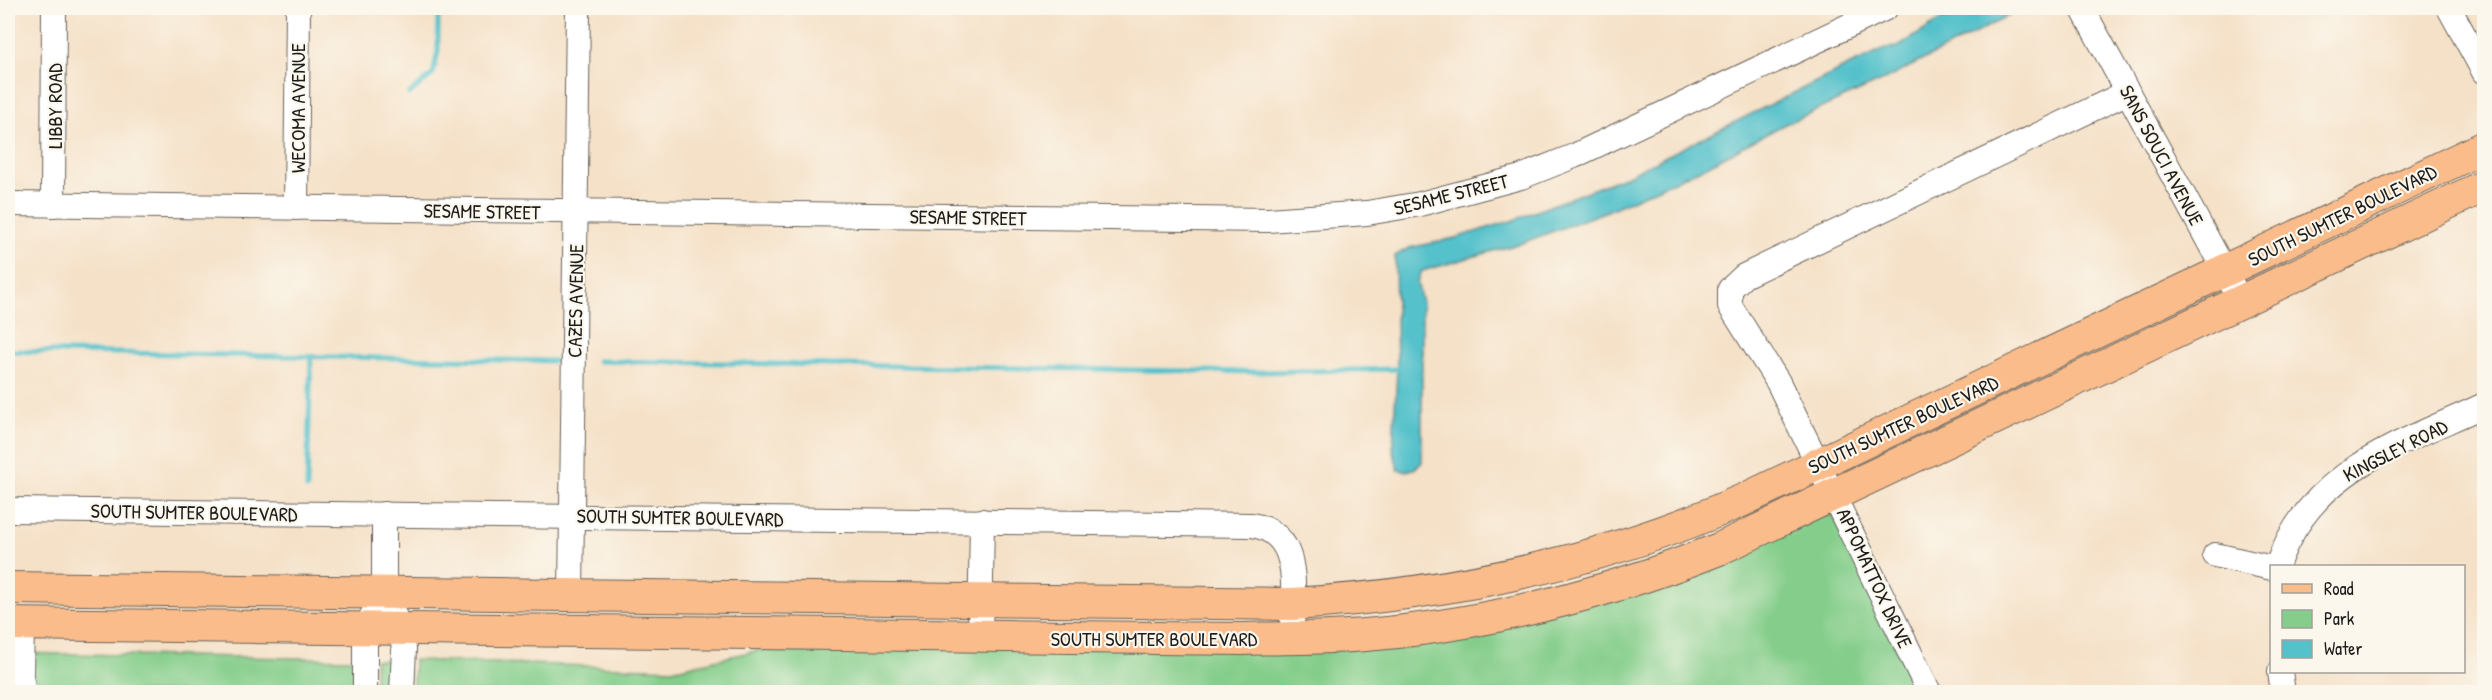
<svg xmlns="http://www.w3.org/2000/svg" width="2492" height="700" font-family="'Patrick Hand',sans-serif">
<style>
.green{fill:#84cd8a;stroke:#507453;stroke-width:1.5}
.water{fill:#54c1cb;stroke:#386e74;stroke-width:1.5}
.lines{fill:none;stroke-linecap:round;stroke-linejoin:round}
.stream{stroke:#54c1cb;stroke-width:5}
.minor-casing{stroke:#686158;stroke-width:26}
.major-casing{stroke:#686158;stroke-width:34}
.minor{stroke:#fff;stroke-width:24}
.major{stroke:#fabc8b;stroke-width:32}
.labels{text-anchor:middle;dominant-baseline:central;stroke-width:4.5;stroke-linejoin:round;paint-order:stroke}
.street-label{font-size:20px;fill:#1c1c1c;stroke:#fbf7ec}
</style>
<rect width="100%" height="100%" fill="#fbf7ec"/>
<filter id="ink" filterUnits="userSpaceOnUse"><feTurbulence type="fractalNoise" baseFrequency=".0167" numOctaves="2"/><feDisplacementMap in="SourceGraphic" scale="12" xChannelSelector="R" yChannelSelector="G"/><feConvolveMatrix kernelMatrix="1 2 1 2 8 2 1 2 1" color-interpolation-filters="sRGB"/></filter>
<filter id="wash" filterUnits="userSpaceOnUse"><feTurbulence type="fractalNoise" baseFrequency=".008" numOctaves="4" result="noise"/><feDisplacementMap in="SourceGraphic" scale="24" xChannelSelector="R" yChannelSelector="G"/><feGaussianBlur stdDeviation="1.35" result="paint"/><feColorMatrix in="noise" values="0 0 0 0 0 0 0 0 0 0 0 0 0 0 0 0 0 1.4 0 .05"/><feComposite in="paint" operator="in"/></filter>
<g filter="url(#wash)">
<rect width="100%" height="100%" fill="#f5e1c8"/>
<g class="green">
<path d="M1830,508l87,184h-1504l1,-32 262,9 114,-26 608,-2z"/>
<path d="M8,653l347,6 -1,33h-346z"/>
<path d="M375,660h19l-1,32h-18z"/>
</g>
<path class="water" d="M1977,8h47l-140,72 -101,45 -80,43 -96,43 -85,32 -100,28 -5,11 5,21v159c-6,8 -14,10 -24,8l-5,-22 4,-79 -2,-113 14,-8 46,-10 56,-17 113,-44 226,-112 38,-17 10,-1 44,-28z"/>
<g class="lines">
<g class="stream">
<path d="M409,94l24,-20 5,-23v-43"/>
<path d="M8,351l548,10"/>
<path d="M598,361l661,11 138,-3"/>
<path d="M307,488l4,-130"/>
</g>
</g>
</g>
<g filter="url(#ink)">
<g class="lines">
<defs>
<g id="minor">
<path d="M2082,8l160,295"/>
<path d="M2449,8l35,64"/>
<path d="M8,204l1260,16 99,-7 53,-9 101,-27 53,-21 312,-148"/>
<path d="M53,205l1,-197"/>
<path d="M296,208l2,-200"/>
<path d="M8,510l1244,15c54,9 39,71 40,113"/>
<path d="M384,514v79l17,37 3,19 -2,43"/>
<path d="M2215,555l57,13"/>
<path d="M2277,566c34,-97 122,-121 207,-161"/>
<path d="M571,595l7,-587"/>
<path d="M22,624l-1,53 3,15"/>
<path d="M980,636l2,-115"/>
<path d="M2280,672l3,20"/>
<path d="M365,692v-63l8,-15"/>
<path d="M1929,692l-151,-310 -48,-76v-17l14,-13 384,-184"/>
</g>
<g id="major">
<path d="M8,588l1284,16c156,-9 305,-40 449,-103l743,-354"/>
<path d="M8,624l1234,15c51,-1 103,-1 155,-7 111,-13 219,-42 322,-83l765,-363"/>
</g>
</defs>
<use href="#minor" class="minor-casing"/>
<use href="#major" class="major-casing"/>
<use href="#minor" class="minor"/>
<use href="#major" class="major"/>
</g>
</g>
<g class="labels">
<g class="street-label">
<text transform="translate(54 106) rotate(-90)">LIBBY ROAD</text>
<text transform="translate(297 108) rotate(-90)">WECOMA AVENUE</text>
<text transform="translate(2162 155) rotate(62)">SANS SOUCI AVENUE</text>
<text transform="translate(1451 194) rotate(-14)">SESAME STREET</text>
<text transform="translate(482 211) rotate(1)">SESAME STREET</text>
<text transform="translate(2342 215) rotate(-26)">SOUTH SUMTER BOULEVARD</text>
<text transform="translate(968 217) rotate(1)">SESAME STREET</text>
<text transform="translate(575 301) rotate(-89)">CAZES AVENUE</text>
<text transform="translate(1903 424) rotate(-25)">SOUTH SUMTER BOULEVARD</text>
<text transform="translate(2395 450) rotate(-27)">KINGSLEY ROAD</text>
<text transform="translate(194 512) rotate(1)">SOUTH SUMTER BOULEVARD</text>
<text transform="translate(680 517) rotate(1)">SOUTH SUMTER BOULEVARD</text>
<text transform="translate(1875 578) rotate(65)">APPOMATTOX DRIVE</text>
<text x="1154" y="638">SOUTH SUMTER BOULEVARD</text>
</g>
</g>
<rect width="2492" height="700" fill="none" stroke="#fbf7ec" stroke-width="30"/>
<rect x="2270" y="565" width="195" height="108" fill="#fbf7ec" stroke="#a29f99" stroke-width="1.5"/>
<rect x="2282" y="584" width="30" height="9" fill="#fabc8b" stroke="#a29f99" stroke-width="1.5"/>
<text x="2324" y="595" font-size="18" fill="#1c1c1c">Road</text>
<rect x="2282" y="610" width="30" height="18" fill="#84cd8a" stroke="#a29f99" stroke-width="1.5"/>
<text x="2324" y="625" font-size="18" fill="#1c1c1c">Park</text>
<rect x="2282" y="640" width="30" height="18" fill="#54c1cb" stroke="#a29f99" stroke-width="1.5"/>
<text x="2324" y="655" font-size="18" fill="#1c1c1c">Water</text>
</svg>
